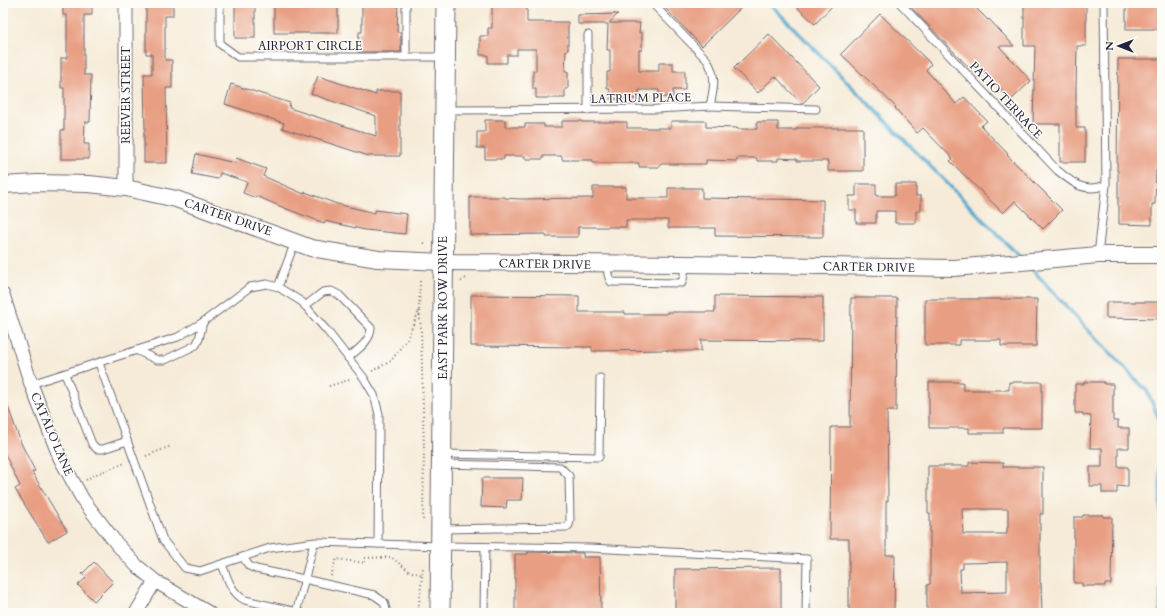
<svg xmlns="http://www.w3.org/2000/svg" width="1165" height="616" font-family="Cardo,serif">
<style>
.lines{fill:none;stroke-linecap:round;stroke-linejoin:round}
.stream{stroke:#50a7cd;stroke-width:3.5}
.building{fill:#e89e82;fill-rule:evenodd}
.service-casing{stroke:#6c6872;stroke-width:9}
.minor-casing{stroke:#6c6872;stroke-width:15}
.tertiary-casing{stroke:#6c6872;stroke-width:18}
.secondary-casing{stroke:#6c6872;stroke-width:21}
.path{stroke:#6c6872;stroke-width:2;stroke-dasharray:1 3;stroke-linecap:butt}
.service{stroke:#fff;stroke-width:7}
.minor{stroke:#fff;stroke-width:13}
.tertiary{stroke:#fff;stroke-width:16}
.secondary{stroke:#fff;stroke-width:19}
.labels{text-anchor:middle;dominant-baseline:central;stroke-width:3;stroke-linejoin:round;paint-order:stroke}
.street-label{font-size:12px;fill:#22223b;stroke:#fdfcf7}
</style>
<rect width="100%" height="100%" fill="#fdfcf7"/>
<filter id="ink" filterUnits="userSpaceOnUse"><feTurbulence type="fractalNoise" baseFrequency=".025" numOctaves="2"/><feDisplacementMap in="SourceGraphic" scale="8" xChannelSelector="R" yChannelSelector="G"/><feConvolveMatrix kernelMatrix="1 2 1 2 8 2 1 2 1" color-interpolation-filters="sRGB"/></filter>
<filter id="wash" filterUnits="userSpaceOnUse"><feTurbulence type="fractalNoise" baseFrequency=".012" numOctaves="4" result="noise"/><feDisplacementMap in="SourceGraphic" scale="16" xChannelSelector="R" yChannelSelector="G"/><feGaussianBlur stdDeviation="0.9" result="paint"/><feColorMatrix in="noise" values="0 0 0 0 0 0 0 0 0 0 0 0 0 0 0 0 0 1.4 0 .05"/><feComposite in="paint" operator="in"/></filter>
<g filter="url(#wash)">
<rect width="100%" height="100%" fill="#f6ebd8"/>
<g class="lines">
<g class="stream">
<path d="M769,3l251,254"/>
<path d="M1029,266l61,66 57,59 13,30 1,142 -1,50"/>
</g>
</g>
<g id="blocks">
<g class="building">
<path d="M63,3h29v12h-8v60h7l-1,47h-5l-1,22h5v15h-28v-29h3v-42h-3v-30h6v-43h-4z"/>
<path d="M146,3h27v13h-8v44h7v28h-6l1,75h-23v-32h1l-1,-57h8v-20h-6z"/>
<rect x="235" y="3" width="20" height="35"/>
<rect x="274" y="3" width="64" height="30"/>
<path d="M362,3h36l-1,29h4v20h-43l1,-20h3z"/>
<path d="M492,3h35v19h41v28h-2l-1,21h3v18h-3v9h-29v-9h-3v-18h3v-22h-19v6h-10v8h-19v-8h-8v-19h8v-8h4z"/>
<path d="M660,3h86l-44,43z"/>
<path d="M793,3h42l-20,21z"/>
<path d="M907,3h64l17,17 1,-1 25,27h-15l32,35 -20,19 -27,-29 -6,6z"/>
<path d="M1024,3h62v43h-9l-1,40v42h9v34h-25v-38h-27l2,-78h-11z"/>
<rect x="1126" y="3" width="36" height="26"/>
<path d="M618,14l-9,9h31l-1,10h3v17h-3v21h20v-8h14v8h12v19h-12v7h-14v-7h-20v9h-29v-10h-3v-17h3v-22h-3l1,-26h-30v-9z"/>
<path d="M880,14l51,50 -5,6 30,34 8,-7 23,24 -6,5 27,28 -1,1 55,55 -19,19 -28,-28 -12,12 -53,-52 3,-2 -30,-31 -6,5 -22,-25 1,-1 -55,-53z"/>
<path d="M769,34l50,52 -17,18 -27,-28 -17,17 -24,-25z"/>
<path d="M1118,59h44v112h-6l-1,33h-3v21l-33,-1v-18l-1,-1v-34h-1z"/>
<path d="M318,76l58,19v-4h24v65h-31l-87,-28 2,-5 -59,-19 6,-20 59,19 -1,5 87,28v-20l-65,-22z"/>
<path d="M485,120h20v7h20v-3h19v3h18v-6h20v1h45v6h44v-7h35v6l31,1v1h20v-7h21v8h19v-2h66v43h-35v-10h-31v-2l-19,-1v3h-21v-3h-20v3l-31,-1v4h-46v3h-21v-4h-46v-3h-31v-4h-19v3h-18v-3h-21v3h-19v-11h-8v-16h8z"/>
<path d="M196,154l39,9 1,-5 30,11 -3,7 41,18 1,-2 32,12 38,9v-3l32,4 -2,20 -40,-4 -40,-9 -1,2 -37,-14 -31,-13v2l-13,-5 4,-11 -27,-9 -2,6 -26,-5z"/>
<path d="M856,184h20v12h19v-12h21v12h5v15h-5v12h-21v-12h-19v12h-20v-13h-7v-14h7z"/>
<path d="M593,187h33v11h42v-10h34v10l121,2v37l-108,-1v-8h-47v-8h-42v7h-48v10h-32v-3l-76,1v-38h35v1l15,1 73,-1z"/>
<path d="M471,295l108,1v16h46v2h42v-2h48v-16l108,1v44l-122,-1v11h-34v-1l-75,1v-4l-121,-1z"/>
<path d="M851,298h46l-1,113h-9l1,90h-2v54h9l-1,58h-45v-74h-19l1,-112h19z"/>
<path d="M925,299h112l-1,47h-35v-6h-42v5h-34z"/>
<path d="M1106,302h56v17l-56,-1z"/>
<path d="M929,382h34v8h46v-8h33v46h-39v5h-34v-5h-40z"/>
<path d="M1084,382h20v2h9v37h5v7h11v20h-11v19h10v20l-11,-1v7h-15v-7h-12v-19h12v-19h-12l1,-32 -8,-1v-2h-8v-29h9z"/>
<path d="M3,396h1l17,47 14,28 -3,1 35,59 -19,11 -33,-53 5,-3 -17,-36z"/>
<path d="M969,462l34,1v4h40v47h-3v69h1l1,30h-115v-28l3,-1v-71h-2v-47h41zM962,509h46v19h-1v6h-44zM1007,562v30l-46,1 -1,-24h3v-6z"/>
<path d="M482,478h41l-1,22h-15l-1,8 -25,-1z"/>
<path d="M1083,515h20v2h9l-1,67h-6v2h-23v-3h-8v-66h9z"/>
<path d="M528,552l55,1v4h17l1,56h-86v-59h13z"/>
<path d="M94,562l19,20 -19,19 -16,-16 8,-7 -4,-4z"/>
<path d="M781,568v45h-106v-44z"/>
</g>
</g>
</g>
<g filter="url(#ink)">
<use href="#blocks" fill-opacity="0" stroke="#6c6872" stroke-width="1"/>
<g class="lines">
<defs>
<g id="service">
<path d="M220,3v41l18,13h206"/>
<path d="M900,3l157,167c17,14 27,23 49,15"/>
<path d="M406,57v-54"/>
<path d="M710,106l106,3"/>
<path d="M445,110l212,-1 53,-3c4,-19 7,-29 -3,-46l-55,-57"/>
<path d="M588,110v-75"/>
<path d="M1098,255l8,-70 -2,-182"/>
<path d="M607,264l1,11 3,7 71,1 2,-8 1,-11"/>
<path d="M278,287l24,15 26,30 36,46 10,17 5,19 -1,130"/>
<path d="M305,306l18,-14 8,-1 8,4 32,33c0,13 -14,22 -23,30"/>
<path d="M136,350l21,10h8l31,-15 3,-6 4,-17"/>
<path d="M99,363l64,177 22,28 15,3 70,-23 46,-6 125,4 149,2 217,11 -1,54"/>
<path d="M65,374l27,70 5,5h6l24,-8"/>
<path d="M31,384l147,-47 25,-15 47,-35 17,-3 11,3 17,-45"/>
<path d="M442,454l157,3 1,-79"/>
<path d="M441,529l126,-2 2,-2 1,-5 -1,-44 -9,-9 -118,-3"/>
<path d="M243,557l6,9 7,3 48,10 70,16 10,7 3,11"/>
<path d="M222,564c5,13 9,29 23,36l56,13"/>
<path d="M296,613l18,-70"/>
<path d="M484,613l1,-66"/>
</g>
<g id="minor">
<path d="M126,3v185"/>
<path d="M3,295l28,89 29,74 23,42 33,43 21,23 18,15 54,32"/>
<path d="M136,613l19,-32"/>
</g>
<path id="tertiary" d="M3,185l34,-2 52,1 37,4 50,11 100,36 35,13 67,11 65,3 242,2 269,4 144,-13h64"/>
<path id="secondary" d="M440,613l6,-610"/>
</defs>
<use href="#service" class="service-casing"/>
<use href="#minor" class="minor-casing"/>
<use href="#tertiary" class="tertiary-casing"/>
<use href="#secondary" class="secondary-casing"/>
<g class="path">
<path d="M423,243l2,1"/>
<path d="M465,278l1,1"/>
<path d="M461,281l3,1"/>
<path d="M419,311l2,17 3,122 -1,72"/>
<path d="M372,371l19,-10 16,-22 12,-28 1,-31"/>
<path d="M329,386l23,-7"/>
<path d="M146,456l25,-10"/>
<path d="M86,480l8,-5 31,-12"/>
<path d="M331,576l5,-17 29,4v-5l26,-1 18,14 13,4"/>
<path d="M418,613l5,-45"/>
</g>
<use href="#service" class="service"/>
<use href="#minor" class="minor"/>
<use href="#tertiary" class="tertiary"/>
<use href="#secondary" class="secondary"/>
</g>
</g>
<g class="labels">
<g class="street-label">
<text x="310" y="46">AIRPORT CIRCLE</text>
<text transform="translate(126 95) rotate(-90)">REEVER STREET</text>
<text transform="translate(641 98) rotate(-1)">LATRIUM PLACE</text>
<text transform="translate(1006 100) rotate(47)">PATIO TERRACE</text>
<text transform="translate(228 217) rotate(19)">CARTER DRIVE</text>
<text transform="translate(545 264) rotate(1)">CARTER DRIVE</text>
<text transform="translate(869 267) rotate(1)">CARTER DRIVE</text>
<text transform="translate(443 308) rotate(-90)">EAST PARK ROW DRIVE</text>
<text transform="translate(52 434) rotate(67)">CATALO LANE</text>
</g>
</g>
<rect width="1165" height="616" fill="none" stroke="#fdfcf7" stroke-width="16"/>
<g transform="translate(1119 46) rotate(270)" stroke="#fdfcf7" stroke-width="3" paint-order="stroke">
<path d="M0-3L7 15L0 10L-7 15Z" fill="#22223b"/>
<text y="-6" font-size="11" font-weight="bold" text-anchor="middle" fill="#22223b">N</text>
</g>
</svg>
